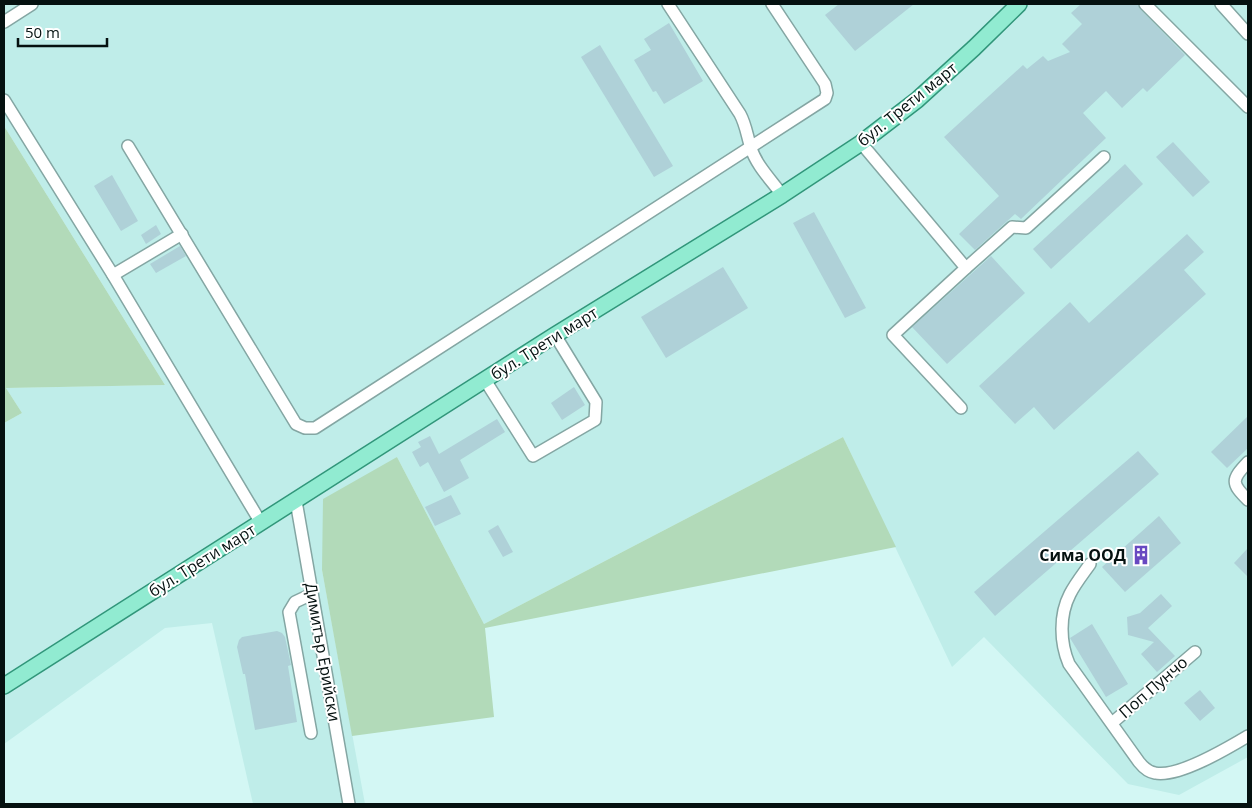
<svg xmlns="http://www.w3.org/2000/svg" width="1252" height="808" font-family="'Open Sans',sans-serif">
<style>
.built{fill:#bfede9}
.green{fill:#b2dab9}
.building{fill:#afd1d8}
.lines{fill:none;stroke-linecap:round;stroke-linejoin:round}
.minor-casing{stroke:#84a6a3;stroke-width:14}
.major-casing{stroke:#31967a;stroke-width:18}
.minor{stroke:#fff;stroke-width:11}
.major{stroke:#91ebd1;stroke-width:15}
.labels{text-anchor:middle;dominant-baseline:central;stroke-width:4;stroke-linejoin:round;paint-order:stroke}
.street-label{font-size:16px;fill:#051110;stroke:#fff}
.poi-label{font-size:16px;font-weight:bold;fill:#051110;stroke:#fff;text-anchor:end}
</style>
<rect width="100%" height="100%" fill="#d3f7f4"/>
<path class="built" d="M4,4h1244v753l-69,38 -51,-11 -144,-147 -32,30 -109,-230 -359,187 -87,-167 -75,113 43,234h-112l-41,-181 -47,5 -161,116v-321l18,-10 -16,-25 159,-3 -161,-259z"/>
<g class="green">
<path d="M4,126l161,259 -159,3 16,25 -18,10z"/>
<path d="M843,437l53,110 -411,81 9,89 -142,19 -30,-166 1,-71 74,-42 87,167z"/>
</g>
<g class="building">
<path d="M839,4h75l-59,47 -30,-36z"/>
<path d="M1081,4h56l3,5 45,46 -38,37 -4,-4 -21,20 -16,-17 -23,22 23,25 -85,81 -6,-5 -40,36 -16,-16 40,-38 -55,-59 79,-72 4,4 16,-13 5,5 22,-9 -8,-8 20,-20 -11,-11z"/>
<path d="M669,23l34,58 -39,23 -8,-13 -3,1 -19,-32 17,-10 -7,-11z"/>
<path d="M600,45l73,121 -19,11 -73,-120z"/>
<path d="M1173,142l37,40 -17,15 -37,-40z"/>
<path d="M1125,164l18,20 -92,85 -18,-20z"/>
<path d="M112,175l26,46 -17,10 -27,-45z"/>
<path d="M814,212l52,96 -21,10 -52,-95z"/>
<path d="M156,225l5,9 -15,10 -5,-9z"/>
<path d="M1187,234l17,18 -20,18 22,24 -152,136 -20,-23 -19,17 -36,-38 91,-84 19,21z"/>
<path d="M180,246l6,10 -30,17 -6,-9z"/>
<path d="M991,256l34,37 -78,71 -35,-37z"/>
<path d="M723,267l25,41 -82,50 -25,-41z"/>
<path d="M574,387l11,18 -23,15 -11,-17z"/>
<path d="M1248,416v32l-21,20 -16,-16z"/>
<path d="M497,419l8,13 -45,28 9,18 -25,14 -16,-30 -8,5 -8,-15 9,-5 -3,-5 12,-6 9,18z"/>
<path d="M1138,451l21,23 -164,142 -21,-24z"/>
<path d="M451,495l10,19 -26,12 -10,-19z"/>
<path d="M1159,516l22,27 -56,49 -23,-25z"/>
<path d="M498,525l15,27 -10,5 -15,-26z"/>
<path d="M1248,548v29l-14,-14z"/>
<path d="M1161,594l11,12 -24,22 27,28 -18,16 -16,-18 13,-12 -26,-7 -1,-18 13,-4z"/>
<path d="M1092,624l36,60 -22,13 -36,-59z"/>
<path d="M277,631l5,2 3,4 6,28 -3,1 9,56 -42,8 -10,-56h-2l-6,-27 2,-7 3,-3z"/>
<path d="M1200,690l15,18 -15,13 -16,-18z"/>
</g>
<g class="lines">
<defs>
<g id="minor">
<path d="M668,4l72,110c6,11 7,22 11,34 5,17 21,33 31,47"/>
<path d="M1145,4l103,103"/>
<path d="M1221,4l27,30"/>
<path d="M4,22l28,-18"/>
<path d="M4,100l109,175 148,248"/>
<path d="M861,143l105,125 -73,67 68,73"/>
<path d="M128,146l168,278 9,4h10l510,-329 2,-6 -2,-9 -53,-80"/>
<path d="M966,268l46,-41 14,1 78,-71"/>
<path d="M113,275l69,-41"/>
<path d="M485,380l48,76 62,-36 1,-18 -41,-67"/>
<path d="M1248,462c-17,18 -17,21 0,38"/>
<path d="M296,501l53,303"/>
<path d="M1090,564c-7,10 -15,20 -20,30 -11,21 -10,49 -1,70l70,98c4,5 9,10 16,11 23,5 73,-25 93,-37"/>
<path d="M1112,723l83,-71"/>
<path d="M311,733l-22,-121 6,-10 17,-8"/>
</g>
<path id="major" d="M4,686l551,-351 227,-140 79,-52 56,-43 57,-52 45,-44"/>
</defs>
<use href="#minor" class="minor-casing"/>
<use href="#major" class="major-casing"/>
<use href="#minor" class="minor"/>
<use href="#major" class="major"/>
</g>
<defs>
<symbol id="building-bare" viewBox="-9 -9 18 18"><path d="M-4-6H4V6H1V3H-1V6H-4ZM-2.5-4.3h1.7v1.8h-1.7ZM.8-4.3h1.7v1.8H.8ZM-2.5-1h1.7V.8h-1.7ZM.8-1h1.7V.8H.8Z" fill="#6848c1" stroke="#fff" stroke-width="2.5" paint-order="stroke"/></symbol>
</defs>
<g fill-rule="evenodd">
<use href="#building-bare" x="1127" y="541" width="28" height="28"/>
</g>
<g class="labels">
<g class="street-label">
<text transform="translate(907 104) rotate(-39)">бул. Трети март</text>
<text transform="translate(544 343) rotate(-32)">бул. Трети март</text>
<text transform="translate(202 560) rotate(-32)">бул. Трети март</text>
<text transform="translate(323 652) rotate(80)">Димитър Ерийски</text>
<text transform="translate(1153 687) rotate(-41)">Поп Пунчо</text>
</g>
<g class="poi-label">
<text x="1126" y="555">Сима ООД</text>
</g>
</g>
<rect width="1252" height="808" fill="none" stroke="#051110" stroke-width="10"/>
<path d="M18 38v8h89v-8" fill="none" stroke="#051110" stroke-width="2.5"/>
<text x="25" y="38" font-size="15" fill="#051110" stroke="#ffffff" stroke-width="4" paint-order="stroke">50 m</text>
</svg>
